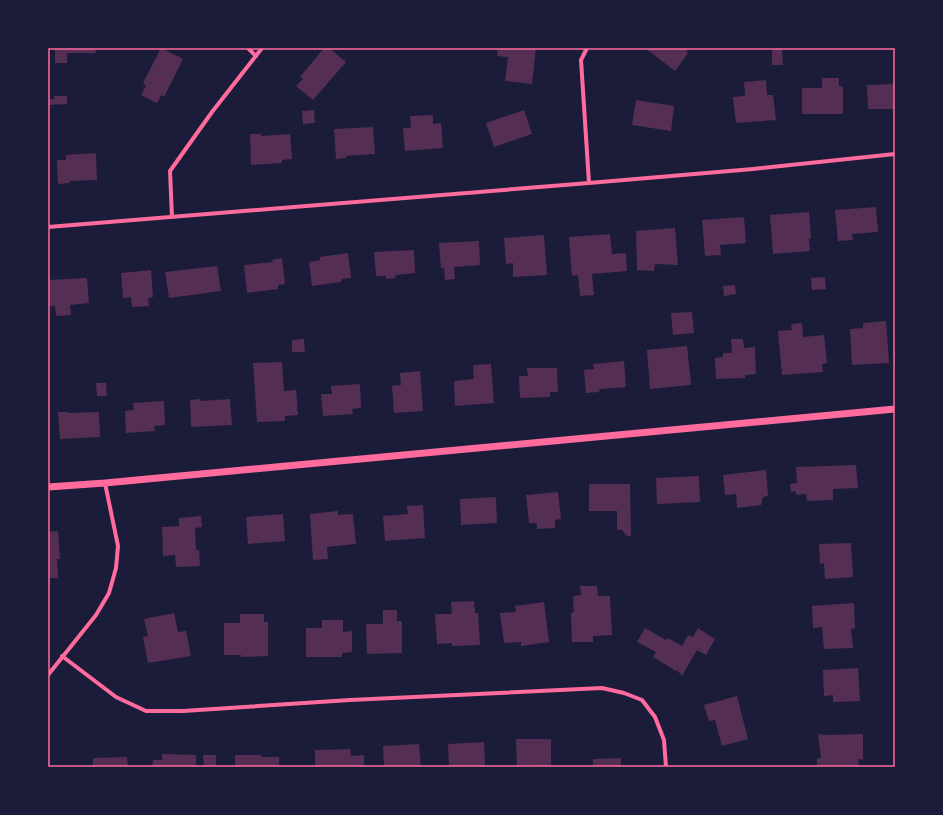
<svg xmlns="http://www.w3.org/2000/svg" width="943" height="815" font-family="Commissioner,sans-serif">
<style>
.building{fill:#542f53}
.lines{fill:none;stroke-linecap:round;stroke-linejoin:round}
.minor{stroke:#ff6b9d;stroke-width:4}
.tertiary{stroke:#ff6b9d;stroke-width:7}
.neatline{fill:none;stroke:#ff6b9d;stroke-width:1.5}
</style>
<rect width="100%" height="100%" fill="#1b1b3a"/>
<g class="building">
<path d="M55,48h40l1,5h-29v10h-12z"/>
<path d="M161,48l22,11 -19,38 -3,-2 -4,8 -16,-8 5,-9 -3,-3z"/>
<path d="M324,48h5l17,14 -33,38 -17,-14 7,-7 -3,-2z"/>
<path d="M498,48h38l-4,36 -27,-3 3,-24 -11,-1z"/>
<path d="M645,48h44l-3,4 2,1 -13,18z"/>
<path d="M782,49l1,16h-11v-15z"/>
<path d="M822,78h17v8l4,1v27h-41v-26h20z"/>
<path d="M766,80l1,15h6l3,25 -40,3 -3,-26 12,-1 -1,-14z"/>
<path d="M895,84v25h-27l-1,-24z"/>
<path d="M54,96h13v8l-19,1v-6h6z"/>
<path d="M636,100l38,6 -3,25 -39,-6z"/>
<path d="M314,110l1,13 -12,1 -1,-13z"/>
<path d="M524,110l8,24 -38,13 -8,-24z"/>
<path d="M433,115v9l8,-1 2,25 -38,3 -2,-23h8l-1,-12z"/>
<path d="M373,127l2,27 -29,2v2l-10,1 -2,-30z"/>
<path d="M250,134h11v2l29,-2 2,25 -10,1v3l-31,2z"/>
<path d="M96,153l1,27 -27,1v2l-12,1 -1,-24h9v-5z"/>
<path d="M876,207l2,25 -26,2 1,6 -15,1 -3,-31z"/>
<path d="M809,212l2,26 -2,1 1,12 -37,3 -3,-39z"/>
<path d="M744,217l2,26 -26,2 1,10 -16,1 -3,-36z"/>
<path d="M675,228l3,37 -23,-1 -1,7 -17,-1 -1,-39z"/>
<path d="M610,234l2,20 14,-1 1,18 -35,3 2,21 -14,1 -2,-21 -6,1 -3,-39z"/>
<path d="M544,235l3,40 -34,2v-14l-7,1 -2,-26z"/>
<path d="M479,241l1,24 -26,2 1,12 -10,1 -1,-12h-3l-2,-25z"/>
<path d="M414,250l1,23 -19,2 -1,3 -9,1v-3h-10l-2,-24z"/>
<path d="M348,253l3,25 -10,1v3l-29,4 -3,-24 11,-2v-3z"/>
<path d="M282,258l3,26 -7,1v4l-31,4 -3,-28 29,-3 -1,-2z"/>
<path d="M217,266l4,25 -52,7 -4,-26z"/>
<path d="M151,270l2,27 -5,1 1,8 -17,1 -1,-10 -8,1 -2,-25z"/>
<path d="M825,277l1,12 -14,1 -1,-12z"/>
<path d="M87,278l2,25 -19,2 1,10 -15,1 -1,-10h-7v-26z"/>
<path d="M735,285l1,9 -12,2 -1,-10z"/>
<path d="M692,312l2,21 -21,2 -2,-22z"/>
<path d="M886,321l3,42 -37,2 -2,-36 13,-1v-5z"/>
<path d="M802,323l1,14 21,-2 3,28 -5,1 1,8 -41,3 -4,-44 14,-1 -1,-6z"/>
<path d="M304,339l1,13h-13v-12z"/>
<path d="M731,339h12l1,9 11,-1 1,27 -11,1v3l-29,1 -1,-21 8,-1v-4h9z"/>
<path d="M687,346l4,39 -41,4 -3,-39z"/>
<path d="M624,361l2,26 -26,2 -1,3 -13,1 -2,-23 10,-1 -1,-5z"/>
<path d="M282,362l2,29 12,-1 2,25 -13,1v5l-28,1 -4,-59z"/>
<path d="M491,364l3,39 -39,3 -1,-25 20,-2 -1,-14z"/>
<path d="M527,368h30l1,24h-8v5l-30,1 -1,-22h9z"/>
<path d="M420,371l3,40 -29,2 -2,-27 9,-1 -1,-12z"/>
<path d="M96,383h10l1,13h-10z"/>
<path d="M360,384l1,24 -9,1 1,5 -30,2 -2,-22h11l-1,-8z"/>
<path d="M200,399v2l30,-2 2,26 -41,2 -1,-27z"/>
<path d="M164,401l1,24 -11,1 1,5 -29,2 -1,-22 9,-1 -1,-7z"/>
<path d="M58,412h10v1l31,-1 1,25 -40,2z"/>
<path d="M856,465l2,23 -25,1v11l-26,1 -1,-7 -10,1v-4l-5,1 -1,-8 7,-1 -1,-16z"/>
<path d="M766,470l2,26 -5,1 -2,8 -24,3 -1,-14 -11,1 -2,-20z"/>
<path d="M699,476l1,26 -43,2 -1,-26z"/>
<path d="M589,484h41l1,52h-4l-5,-6h-5v-19h-28z"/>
<path d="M558,492l3,27 -6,1v8l-18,1v-6h-8l-3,-28z"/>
<path d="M496,497l1,26 -36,2 -1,-26z"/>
<path d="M423,505l2,33 -40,3 -2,-25 25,-2 -1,-8z"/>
<path d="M338,511v4l15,-1 3,30 -29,3 1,12 -15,1 -3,-46z"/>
<path d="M283,514l2,27 -37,3 -2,-27z"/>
<path d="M201,516l1,11 -7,1 1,22h3l1,16 -24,1 -1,-12 -12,1 -1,-29 17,-1v-8z"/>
<path d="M58,531l2,28h-3l1,19h-10v-46z"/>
<path d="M851,543l2,34 -28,2 -1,-16 -4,1 -1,-20z"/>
<path d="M580,586h17l1,10h12l2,39 -19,1v6h-21l-1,-29 3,-1 -1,-16 8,-1z"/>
<path d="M474,601l1,12h3l2,32 -28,1v-3l-15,1 -2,-30h17l-1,-12z"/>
<path d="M544,602l5,40 -28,4v-4l-17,1 -4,-30 16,-1 -1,-6z"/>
<path d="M854,603l1,25 -4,1 2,19 -29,1 -2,-22 -9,1 -1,-22z"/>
<path d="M383,610h14v11h5v32l-35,1 -1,-30h17z"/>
<path d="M174,613l4,19 8,-1 5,25 -43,7 -5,-26 5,-1 -4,-17z"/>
<path d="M240,614h24v8h4v34l-27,1v-2h-17v-32h16z"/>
<path d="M322,620h21v12l9,-1v21l-10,1v4h-36v-29h16z"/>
<path d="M645,628l21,12 2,-2 14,8 6,-11 5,2 5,-9 17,11 -9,16 -9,-5 -15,26 -5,-6 -1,1 -23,-14 3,-5 -19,-10z"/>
<path d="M858,668l2,33 -27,1v-7l-9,1 -1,-26z"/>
<path d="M737,696l11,43 -26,7 -7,-26 -6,1 -5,-16z"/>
<path d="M818,734l8,1 37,-1v26l-5,-1 1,8h-42v-8l4,-1z"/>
<path d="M516,739h35v28h-15v-2l-19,1z"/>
<path d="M484,742l1,25h-36l-1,-23z"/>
<path d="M419,744l2,23h-37l-1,-21z"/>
<path d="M350,749l1,7 13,-1v12h-49v-17z"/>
<path d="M162,754l34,1v12h-44l1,-7h9z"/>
<path d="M203,755h13v12h-12z"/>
<path d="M235,755h26v2h18v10h-44z"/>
<path d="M127,757l1,10h-35v-9z"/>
<path d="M621,758v9h-28v-8z"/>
</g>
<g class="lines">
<g class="minor">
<path d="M248,48l8,8"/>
<path d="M587,48l-6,12 8,123"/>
<path d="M172,217l-2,-46 42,-59 50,-64"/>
<path d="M48,227l541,-44 164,-14 142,-15"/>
<path d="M62,656l54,41 30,14h37l167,-11 252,-12 22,5 18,7 13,17 9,23 2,27"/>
<path d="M48,675l48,-60 13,-22 7,-25 2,-22 -13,-63"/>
</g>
<path class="tertiary" d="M48,487l57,-4 790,-74"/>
</g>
<rect width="943" height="815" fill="none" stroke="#1b1b3a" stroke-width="98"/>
<rect x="49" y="49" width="845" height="717" class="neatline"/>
</svg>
